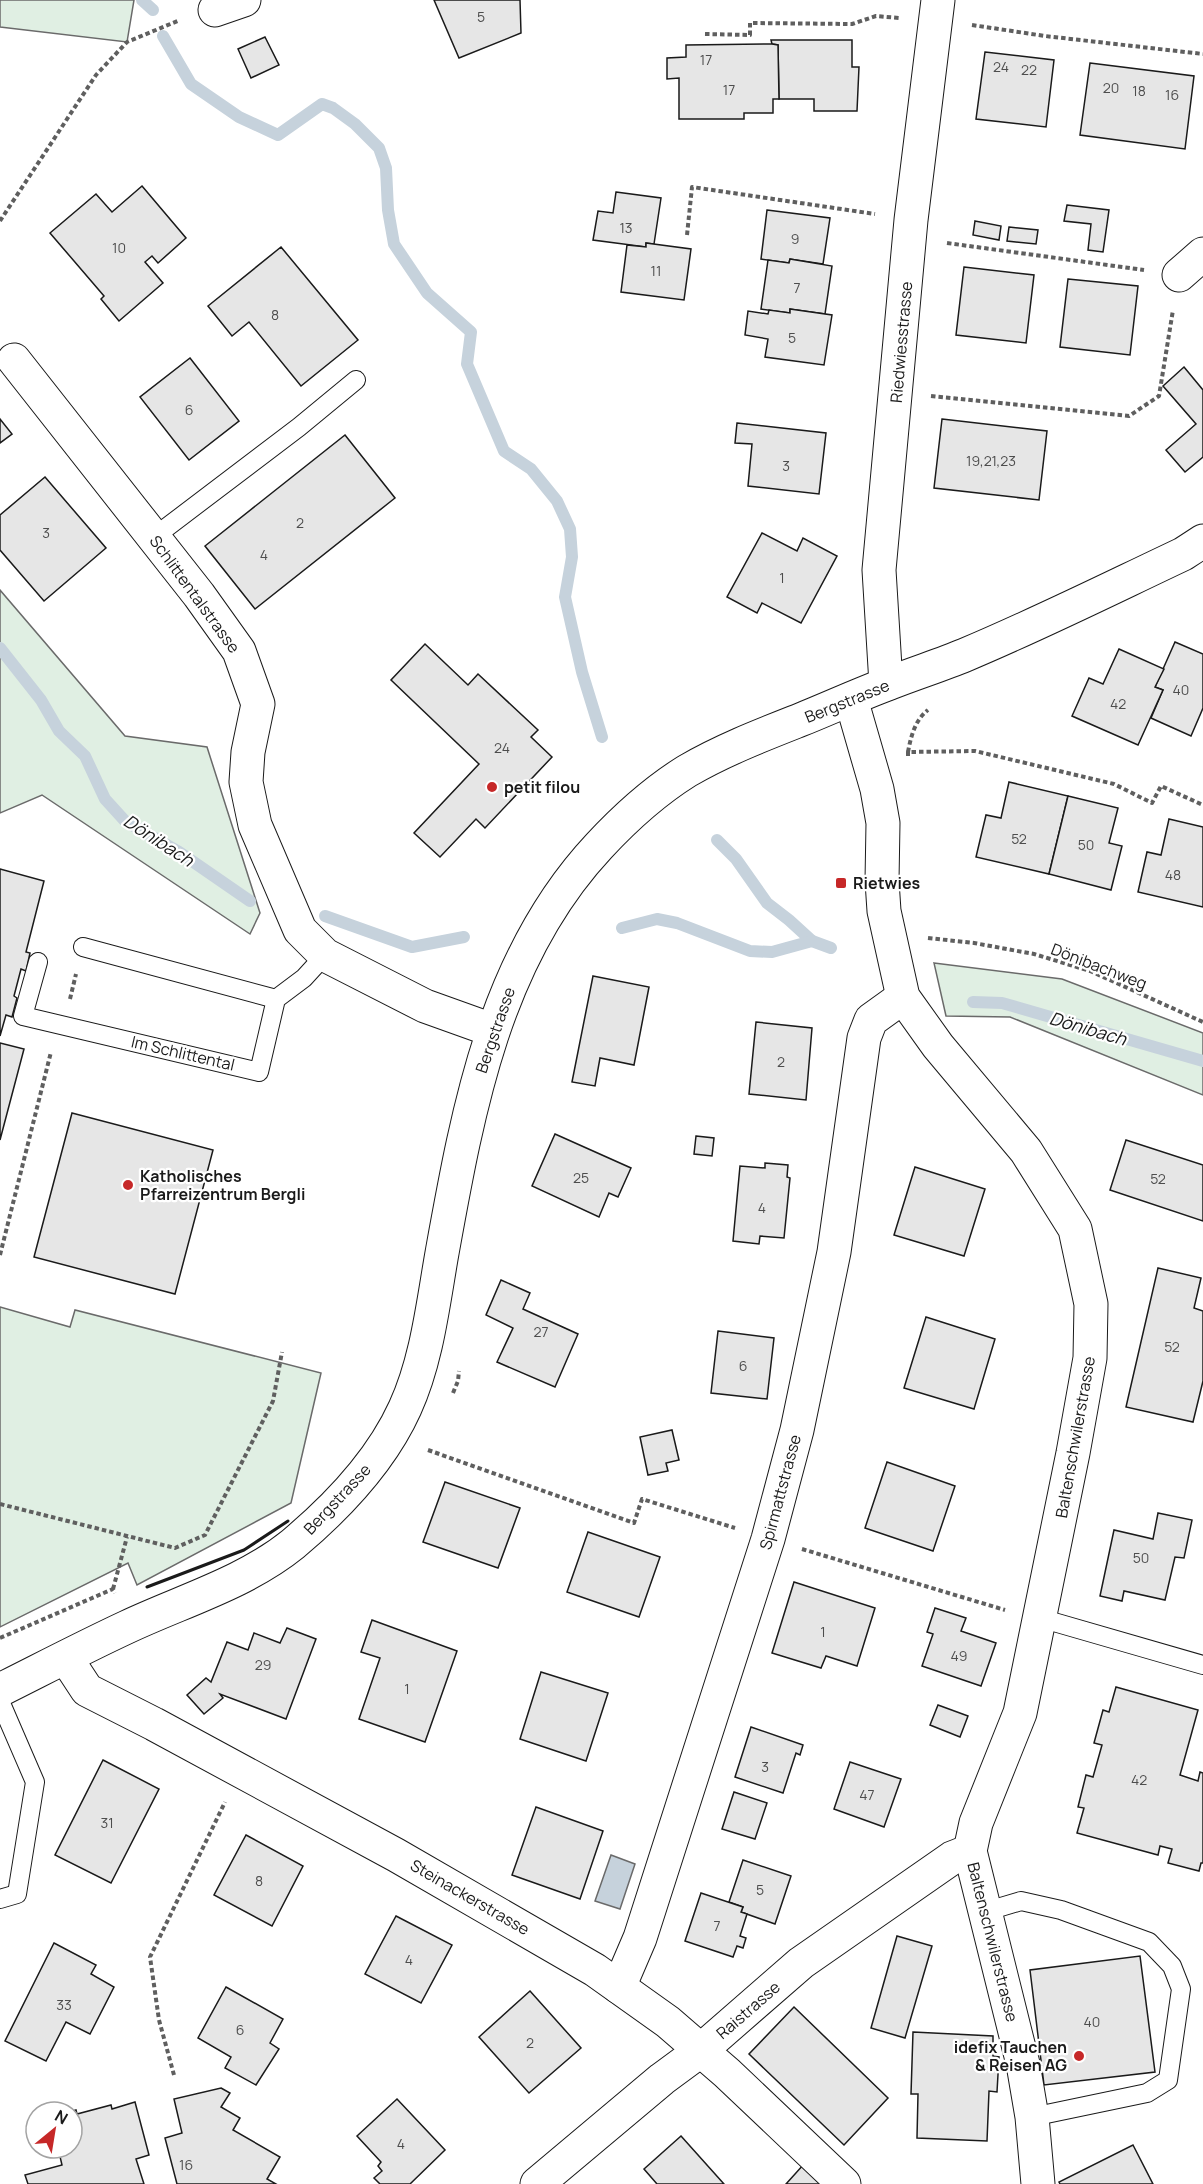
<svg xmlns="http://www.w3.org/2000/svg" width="1203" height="2184" font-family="Manrope,sans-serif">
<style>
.green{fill:#e0efe3;stroke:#6a6a6a;stroke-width:1.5}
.water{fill:#c6d2dc;stroke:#6a6a6a;stroke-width:1.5}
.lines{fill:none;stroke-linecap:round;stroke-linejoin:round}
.stream{stroke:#c6d2dc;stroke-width:12}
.building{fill:#e6e6e6;stroke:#1a1a1a;stroke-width:1.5}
.lane-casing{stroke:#1a1a1a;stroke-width:20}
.street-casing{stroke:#1a1a1a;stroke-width:35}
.secondary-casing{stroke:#1a1a1a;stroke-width:35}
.path{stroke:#5f5f5f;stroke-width:4;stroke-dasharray:4.5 3;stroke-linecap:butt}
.lane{stroke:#fff;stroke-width:18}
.street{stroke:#fff;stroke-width:33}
.secondary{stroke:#fff;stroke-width:33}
.wall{stroke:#1a1a1a;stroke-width:3}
.poi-dot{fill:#c62828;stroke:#fff;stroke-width:2}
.labels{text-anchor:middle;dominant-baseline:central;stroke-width:4.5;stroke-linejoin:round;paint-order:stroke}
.number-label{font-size:14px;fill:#4d4d4d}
.street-label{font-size:16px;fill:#1a1a1a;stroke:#fff}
.poi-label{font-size:16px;font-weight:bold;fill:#1a1a1a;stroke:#fff;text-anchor:start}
.water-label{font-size:18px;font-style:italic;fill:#1a1a1a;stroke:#fff}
</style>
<rect width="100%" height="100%" fill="#fff"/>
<g class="green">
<path d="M0,0h134l-7,42 -127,-15z"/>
<path d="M0,590l125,146 82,11 53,166 -10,21 -208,-139 -42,18z"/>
<path d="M934,963l128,16 141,54v62l-193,-78 -64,-1z"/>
<path d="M0,1307l70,20 5,-17 246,63 -30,130 -154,82 -9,-22 -128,64z"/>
</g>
<path class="water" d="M611,1855l24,9 -15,45 -25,-8z"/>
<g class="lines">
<g class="stream">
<path d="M142,0l11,10"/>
<path d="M163,36l28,48 48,33 39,18 44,-31 11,4 22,16 24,24 7,20 2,42 6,34 33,49 44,39 -4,32 37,87 27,18 26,32 13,28 2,28 -7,40 17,75 20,65"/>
<path d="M0,648l41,52 18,31 26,25 20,43 20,22 54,31 71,49"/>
<path d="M717,840l19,19 31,44 22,17 23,21"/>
<path d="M325,916l87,31 52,-10"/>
<path d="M622,928l35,-9 20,4 73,28 22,1 40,-11 19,7"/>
<path d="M973,1002l29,1 201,58"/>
</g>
</g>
<g class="building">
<path d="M434,0h86l1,33 -62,25z"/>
<path d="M265,37l14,28 -28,13 -13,-29z"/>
<path d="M771,40h81v27h7l-2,44h-43v-12h-35l-1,-54 -6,-1z"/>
<path d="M772,44l6,1 1,54h-6v14h-29v6h-65v-41l-12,1v-21l19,-1v-12z"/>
<path d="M985,52l69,8 -8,67 -70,-8z"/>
<path d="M1090,63l104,13 -9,73 -105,-14z"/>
<path d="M142,186l44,52 -28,25 -6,-7 -7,6 18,21 -44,38 -18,-22 3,-3 -54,-63 46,-39 16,18z"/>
<path d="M616,192l45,6 -7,46 -8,-1v4l-53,-7 5,-29 15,2z"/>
<path d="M1067,205l42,5 -6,42 -15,-2 3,-26 -27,-3z"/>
<path d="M767,210l63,8 -7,46 -33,-5 -1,4 -28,-4z"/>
<path d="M975,221l26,5 -2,14 -26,-5z"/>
<path d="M1009,227l29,3 -2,14 -29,-3z"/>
<path d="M646,243l45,6 -7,51 -63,-8 6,-47 19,2z"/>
<path d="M281,247l77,93 -57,46 -52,-64 -17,14 -24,-30z"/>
<path d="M790,259l42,7 -7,48 -35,-5v4l-29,-4 7,-49 21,3z"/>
<path d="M964,267l70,8 -8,68 -70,-8z"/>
<path d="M1068,279l70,7 -8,69 -70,-8z"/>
<path d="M790,309l42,6 -8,50 -59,-8 3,-18 -23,-4 3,-24 20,3 1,-4 21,3z"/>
<path d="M190,358l49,63 -50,39 -49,-63z"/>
<path d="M1184,367l19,23v67l-18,15 -19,-22 30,-26 -33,-38z"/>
<path d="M0,419l12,15 -12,9z"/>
<path d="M942,419l105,12 -8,69 -105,-12z"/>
<path d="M737,423l89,10 -7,61 -71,-8 4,-42 -17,-1z"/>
<path d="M345,435l50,63 -140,111 -50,-63z"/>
<path d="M45,477l61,71 -62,53 -44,-51v-35z"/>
<path d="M762,533l35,18 6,-13 34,18 -36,67 -39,-20 -5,10 -30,-16z"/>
<path d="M1175,642l28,12v54l-12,28 -40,-18 12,-28 -8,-3z"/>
<path d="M425,644l43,41 10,-11 60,56 -7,7 21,20 -67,71 -9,-9 -36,38 -26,-24 65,-69 -88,-84z"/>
<path d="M1119,649l45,20 -9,18 8,3 -25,55 -66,-29 17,-38 14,6z"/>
<path d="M1009,782l59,14 -19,78 -73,-17 10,-42 15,3z"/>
<path d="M1068,796l50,12 -9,35 13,3 -11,44 -62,-16z"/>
<path d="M1169,819l34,8v80l-65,-15 9,-40 14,3z"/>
<path d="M0,869l44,12 -18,71 4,1 -4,18 -5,-2 -7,27 3,2 -5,19 -6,-2 -6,21z"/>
<path d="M593,976l56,11 -15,78 -34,-7 -5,28 -23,-4z"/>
<path d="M756,1022l56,6 -6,72 -57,-6z"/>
<path d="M0,1043l24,6 -24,91z"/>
<path d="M72,1113l141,37 -38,144 -141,-37z"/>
<path d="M555,1134l76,34 -13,29 -9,-4 -10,24 -67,-31z"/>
<path d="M696,1136l18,2 -2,18 -18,-2z"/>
<path d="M1126,1140l77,25v56l-93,-31z"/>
<path d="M765,1163l23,2 -1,12 3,1 -6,60 -24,-2 -1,8 -26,-3 7,-75 25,2z"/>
<path d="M915,1167l70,22 -21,67 -70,-21z"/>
<path d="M1158,1268l43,10 -7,30 9,3v70l-10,41 -67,-15z"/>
<path d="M501,1280l29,13 -7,16 55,25 -23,53 -58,-25 16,-34 -27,-13z"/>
<path d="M926,1317l69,22 -21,70 -70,-21z"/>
<path d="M718,1331l56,7 -7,61 -56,-6z"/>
<path d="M672,1430l7,30 -13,3 2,8 -20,4 -8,-38z"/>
<path d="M887,1462l68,24 -22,65 -68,-23z"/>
<path d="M445,1482l75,26 -22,60 -75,-26z"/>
<path d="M1158,1513l34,7 -8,38 -9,-1 -10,43 -41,-9 -2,10 -22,-5 14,-66 39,9z"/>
<path d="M588,1532l72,25 -21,60 -72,-25z"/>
<path d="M794,1582l81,26 -18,58 -31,-10 -5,12 -49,-15z"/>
<path d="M935,1608l31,10 -5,13 35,12 -15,43 -59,-20 11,-32 -6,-2z"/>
<path d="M372,1620l85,31 -32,91 -66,-23 21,-61 -19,-6z"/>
<path d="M287,1628l29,11 -30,80 -66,-25 3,4 -19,16 -17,-19 19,-17 5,4 16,-40 21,8 6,-17 26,10z"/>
<path d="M541,1672l67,21 -22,68 -66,-22z"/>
<path d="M1116,1687l82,23 -18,65 18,6 2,-9 3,1v90h-2l-2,8 -31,-8 4,-14 -12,-3 -2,9 -81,-22 7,-25 -6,-1 8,-32 7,2 9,-32 -8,-2 9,-33 6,2z"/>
<path d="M938,1705l30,11 -8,21 -30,-12z"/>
<path d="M751,1727l52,18 -3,10 -4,-2 -13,40 -48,-16z"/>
<path d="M103,1760l56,29 -48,94 -56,-28z"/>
<path d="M850,1762l51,17 -17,48 -50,-18z"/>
<path d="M734,1792l33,11 -12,36 -33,-10z"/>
<path d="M536,1807l67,24 -23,68 -68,-24z"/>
<path d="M246,1835l57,31 -31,60 -58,-31z"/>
<path d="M743,1860l48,16 -16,48 -34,-12 2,-5 -14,-5z"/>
<path d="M701,1893l42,14 -2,5 6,2 -7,22 6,2 -3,10 -6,-2 -4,11 -48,-16z"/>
<path d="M396,1916l56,29 -31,58 -56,-29z"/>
<path d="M897,1936l35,10 -27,92 -34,-10z"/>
<path d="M54,1943l42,22 -5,9 23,13 -24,47 -24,-12 -20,39 -41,-20z"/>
<path d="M1140,1956l15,116 -111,13 -14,-115z"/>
<path d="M226,1987l57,32 -13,24 9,6 -23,36 -31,-17 6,-11 -33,-19z"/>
<path d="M530,1991l51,57 -52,45 -50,-56z"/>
<path d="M794,2007l94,91 -44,47 -95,-91z"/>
<path d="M913,2032l80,4v20l6,1 -2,35 -8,-1 -2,50 -70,-3 1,-44h-7z"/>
<path d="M221,2088l9,5 -9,14 19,11 -7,12 47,27 -13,22 9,5h-99l-12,-46 17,-5 -8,-34z"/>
<path d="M397,2099l48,51 -35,34h-30l-6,-6 8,-7 -4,-5 3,-4 -24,-26z"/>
<path d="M135,2102l14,53 -13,4 8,25h-116l-3,-9 37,-10 -4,-17h14v-36h-3l7,-2 1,4 34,-9 1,4z"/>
<path d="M681,2136l43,48h-67l-13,-15z"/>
<path d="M1133,2145l20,39h-93l-1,-2z"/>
<path d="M804,2164l22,20h-40z"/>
</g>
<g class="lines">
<defs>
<g id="lane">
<path d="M154,537l145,-110 57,-47"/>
<path d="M83,947l193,52"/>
<path d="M38,962l-15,54 236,56 17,-73 28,-21 21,-23"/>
<path d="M1040,1618l163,47"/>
<path d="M0,1701l35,81 -18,112 -17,5"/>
<path d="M984,1912l37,-11 40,9 88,32 23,24 9,23 -13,91 -21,13 -115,24"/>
</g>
<g id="street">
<path d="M215,10l29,-10"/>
<path d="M1179,275l24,-21"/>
<path d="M14,360l185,235 40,56 19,53 -10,48 -2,30 9,43 45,105 25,25 100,51 67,24"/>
<path d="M886,684l-7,-114 32,-350 27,-220"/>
<path d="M851,699l26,90 6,34 -1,58 2,30 19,86 35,49 88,105 49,78 16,75 -1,54 -17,95 -53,260 -44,110 -6,28 53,213 9,53 6,67"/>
<path d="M66,1658l21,32 67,34 242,131 199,115 73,52 59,51 117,111"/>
<path d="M619,1987l21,-49 128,-399 29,-109 37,-178 30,-214 7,-18 32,-23"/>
<path d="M537,2184l125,-105 38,-28 101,-88 151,-105 18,-7"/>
</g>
<path id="secondary" d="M0,1690c42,-21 84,-43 127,-63 55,-26 118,-44 166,-83 44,-37 88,-83 112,-136 22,-48 28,-104 37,-155 26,-144 53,-296 157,-407 26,-28 56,-55 88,-75 36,-21 75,-36 113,-51 30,-12 60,-26 90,-37 25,-10 51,-18 75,-28 74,-31 146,-67 218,-101l20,-13"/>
</defs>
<use href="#lane" class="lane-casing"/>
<use href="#street" class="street-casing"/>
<use href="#secondary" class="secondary-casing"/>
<g class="path">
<path d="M972,25l73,11 158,18"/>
<path d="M705,34l45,1v-12l102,1 24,-8 23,2"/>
<path d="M0,221l96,-146 31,-33 53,-22"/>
<path d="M687,235l5,-48 183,27"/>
<path d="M947,243l197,27"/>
<path d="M931,396l198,20 30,-20 14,-86"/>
<path d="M908,752c3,-16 7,-32 20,-42"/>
<path d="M908,756v-4l67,-1 139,33 38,19 9,-17 42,19"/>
<path d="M928,938l46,5 60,11 56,17 113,51"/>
<path d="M70,999l6,-25"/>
<path d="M0,1255l51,-203"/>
<path d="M453,1393l5,-12 1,-10"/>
<path d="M428,1450l206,73 8,-24 93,29"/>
<path d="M0,1504l175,44 30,-13 68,-134 9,-49"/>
<path d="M802,1549l203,61"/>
<path d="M113,1589l14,-52"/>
<path d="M0,1638l113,-49 2,4"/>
<path d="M174,2075l-15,-55 -9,-63 75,-155"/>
</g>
<use href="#lane" class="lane"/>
<use href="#street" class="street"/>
<use href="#secondary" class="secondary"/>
<path class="wall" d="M147,1587l97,-37 44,-29"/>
</g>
<g class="poi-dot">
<circle cx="492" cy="787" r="6"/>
<rect x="835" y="877" width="12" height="12" rx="3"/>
<circle cx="128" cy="1185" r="6"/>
<circle cx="1079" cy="2056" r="6"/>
</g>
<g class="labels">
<g class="number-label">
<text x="481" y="16">5</text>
<text x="706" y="59">17</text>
<text x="1001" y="66">24</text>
<text x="1029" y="69">22</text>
<text x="1111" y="87">20</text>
<text x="729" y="89">17</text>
<text x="1139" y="90">18</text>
<text x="1172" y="94">16</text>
<text x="626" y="227">13</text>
<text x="795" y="238">9</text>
<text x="119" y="247">10</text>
<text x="656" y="270">11</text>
<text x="797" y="287">7</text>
<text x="275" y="314">8</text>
<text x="792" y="337">5</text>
<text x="189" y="409">6</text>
<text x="991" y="460">19,21,23</text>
<text x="786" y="465">3</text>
<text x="300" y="522">2</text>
<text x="46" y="532">3</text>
<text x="264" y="554">4</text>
<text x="782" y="577">1</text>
<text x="1181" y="689">40</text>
<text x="1118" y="703">42</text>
<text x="502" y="747">24</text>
<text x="1019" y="838">52</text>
<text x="1086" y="844">50</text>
<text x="1173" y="874">48</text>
<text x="781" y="1061">2</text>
<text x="581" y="1177">25</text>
<text x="1158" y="1178">52</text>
<text x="762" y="1207">4</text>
<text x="541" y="1331">27</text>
<text x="1172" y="1346">52</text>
<text x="743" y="1365">6</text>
<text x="1141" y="1557">50</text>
<text x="823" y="1631">1</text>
<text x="959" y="1655">49</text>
<text x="263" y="1664">29</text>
<text x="407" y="1688">1</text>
<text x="765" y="1766">3</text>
<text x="1139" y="1779">42</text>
<text x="867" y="1794">47</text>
<text x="107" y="1822">31</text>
<text x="259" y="1880">8</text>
<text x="760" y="1889">5</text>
<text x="717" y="1925">7</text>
<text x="409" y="1959">4</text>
<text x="64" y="2004">33</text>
<text x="1092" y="2021">40</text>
<text x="240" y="2029">6</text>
<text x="530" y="2042">2</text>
<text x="401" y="2143">4</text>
<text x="186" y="2164">16</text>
</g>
<g class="street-label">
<text transform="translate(901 342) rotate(-85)">Riedwiesstrasse</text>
<text transform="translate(195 594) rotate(54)">Schlittentalstrasse</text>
<text transform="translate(847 701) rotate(-22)">Bergstrasse</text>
<text transform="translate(1099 966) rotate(21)">Dönibachweg</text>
<text transform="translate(495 1030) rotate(-71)">Bergstrasse</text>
<text transform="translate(183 1053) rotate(13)">Im Schlittental</text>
<text transform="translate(1075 1437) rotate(-80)">Baltenschwilerstrasse</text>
<text transform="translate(780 1492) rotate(-75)">Spirmattstrasse</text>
<text transform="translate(337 1499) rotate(-47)">Bergstrasse</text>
<text transform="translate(470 1897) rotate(30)">Steinackerstrasse</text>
<text transform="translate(993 1942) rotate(76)">Baltenschwilerstrasse</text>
<text transform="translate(748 2010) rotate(-41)">Raistrasse</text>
</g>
<g class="poi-label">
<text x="504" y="787">petit filou</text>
<text x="853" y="883">Rietwies</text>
<text x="140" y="1176">Katholisches<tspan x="140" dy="18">Pfarreizentrum Bergli</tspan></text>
<text x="1067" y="2047" text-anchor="end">idefix Tauchen<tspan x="1067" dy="18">&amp; Reisen AG</tspan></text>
</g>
<g class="water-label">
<text transform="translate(159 840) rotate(33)">Dönibach</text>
<text transform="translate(1088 1028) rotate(16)">Dönibach</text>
</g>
</g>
<g transform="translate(54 2130) rotate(30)"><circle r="28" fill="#ffffff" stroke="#a3a3a3" stroke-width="1.5"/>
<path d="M0-4.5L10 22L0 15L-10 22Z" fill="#c62828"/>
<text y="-9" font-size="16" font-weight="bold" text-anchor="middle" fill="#1a1a1a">N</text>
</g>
</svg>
